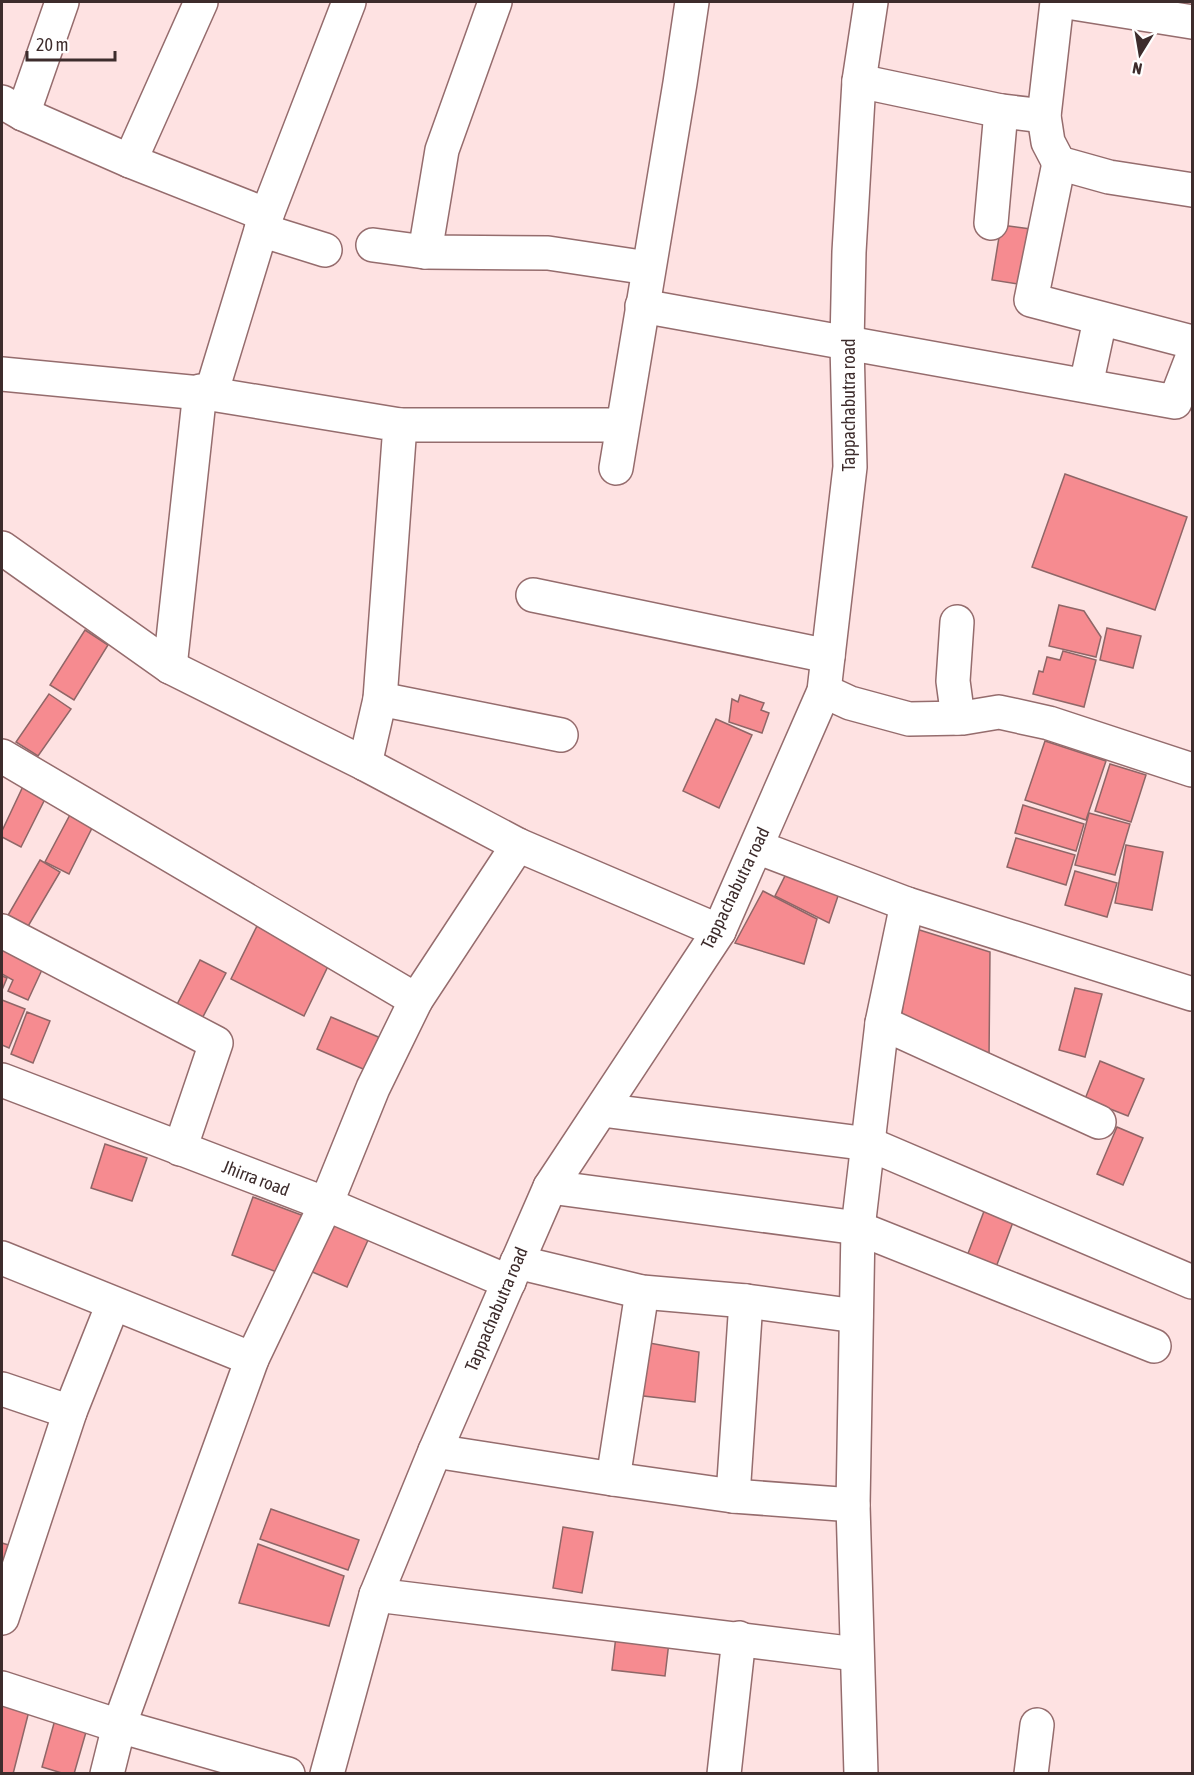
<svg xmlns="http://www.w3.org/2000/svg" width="1194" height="1775" font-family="'Asap Condensed',sans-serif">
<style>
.building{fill:#f68b90;stroke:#8f6667;stroke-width:1.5}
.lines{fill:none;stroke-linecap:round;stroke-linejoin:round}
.minor-casing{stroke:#956c6d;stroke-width:36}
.major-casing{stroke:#956c6d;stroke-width:36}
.minor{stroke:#fff;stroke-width:33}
.major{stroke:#fff;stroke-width:33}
.labels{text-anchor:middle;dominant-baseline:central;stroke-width:5;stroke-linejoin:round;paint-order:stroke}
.street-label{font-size:18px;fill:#3d2c2c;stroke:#fff}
</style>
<rect width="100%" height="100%" fill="#fee2e2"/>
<g class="building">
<path d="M1001,225l37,5 -8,56 -38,-6z"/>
<path d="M1065,474l122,43 -32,93 -123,-43z"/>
<path d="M1059,605l25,6 17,26 -5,20 -47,-11z"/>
<path d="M1107,628l34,8 -8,32 -33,-8z"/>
<path d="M85,630l23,15 -34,55 -24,-15z"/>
<path d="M1063,651l33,9 -12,47 -51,-13 6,-23 4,1 4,-15 13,3z"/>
<path d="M49,694l22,15 -33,47 -22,-14z"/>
<path d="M740,695l24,8 -3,7 8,3 -7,20 -33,-11 3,-23 6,3z"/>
<path d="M716,719l36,16 -33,73 -36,-17z"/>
<path d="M1045,741l61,20 -20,59 -61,-20z"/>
<path d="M1110,764l36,11 -15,47 -36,-11z"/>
<path d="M26,780l23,11 -28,56 -19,-10v-6z"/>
<path d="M1023,805l61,19 -8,27 -61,-18z"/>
<path d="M72,811l23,11 -26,52 -24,-12z"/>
<path d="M1089,813l41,11 -15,51 -40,-10z"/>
<path d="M1016,838l59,17 -9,30 -59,-18z"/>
<path d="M1126,845l37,7 -11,58 -37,-7z"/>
<path d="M40,860l20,12 -33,56 -20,-11z"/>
<path d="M1075,871l42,12 -10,34 -42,-12z"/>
<path d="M787,872l54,15 -12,36 -54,-27z"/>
<path d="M763,891l54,28 -13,45 -69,-21z"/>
<path d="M257,926l73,36 -26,54 -73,-37z"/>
<path d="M910,927l80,25 -1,107 -88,-33z"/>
<path d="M2,939l45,20 -19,41 -20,-9 5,-11 -11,-6z"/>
<path d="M200,960l26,13 -30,57 -25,-14z"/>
<path d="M2,976l5,2 -5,12z"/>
<path d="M1075,988l27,6 -17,63 -26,-7z"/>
<path d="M2,1000l23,9 -16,39 -7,-3z"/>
<path d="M27,1012l23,9 -17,42 -22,-9z"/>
<path d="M331,1017l52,22 -13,33 -53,-23z"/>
<path d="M1100,1061l44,18 -16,37 -43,-17z"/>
<path d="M1117,1127l26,11 -20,47 -26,-11z"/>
<path d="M105,1144l42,14 -15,43 -41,-13z"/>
<path d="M253,1197l51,19 -22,58 -50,-19z"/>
<path d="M986,1206l29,11 -22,58 -29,-11z"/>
<path d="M329,1221l40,17 -22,49 -39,-17z"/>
<path d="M644,1342l55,10 -4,50 -60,-7z"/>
<path d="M271,1509l88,31 -11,30 -88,-31z"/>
<path d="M563,1527l30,5 -11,61 -29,-5z"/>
<path d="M2,1543l10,3 -10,39z"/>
<path d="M258,1544l86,32 -15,50 -90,-23z"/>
<path d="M616,1636l53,6 -4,34 -53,-6z"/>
<path d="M2,1704l27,7 -16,63h-11z"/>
<path d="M56,1716l32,9 -14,49h-9l-23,-7z"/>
</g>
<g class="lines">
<defs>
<g id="minor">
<path d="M1057,2l-13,114 4,26 11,21 50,14 83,13"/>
<path d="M1067,2l125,20"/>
<path d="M859,81l142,30 43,5"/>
<path d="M2,102l21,12 107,47 137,54"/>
<path d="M23,114l39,-112"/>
<path d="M130,161l71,-159"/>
<path d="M1059,163l-28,137 161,42"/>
<path d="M991,223l10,-112"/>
<path d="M261,230l64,20"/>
<path d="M373,245l52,7 123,1 100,15"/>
<path d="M425,252l17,-102 53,-148"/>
<path d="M642,306l533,96 17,-44"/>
<path d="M2,374l209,20 50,-164 88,-228"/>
<path d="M1086,385l14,-65"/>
<path d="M211,394l189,31 -20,274 -15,65"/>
<path d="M400,425h222"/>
<path d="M616,468l64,-385 12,-81"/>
<path d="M2,548l168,119 195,97 153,81 201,86"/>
<path d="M533,595l295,61"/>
<path d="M957,622l-4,59 5,37"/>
<path d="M170,667l30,-276"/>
<path d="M824,691l26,12 59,16 54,-1 36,-6 50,11 143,47"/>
<path d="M380,699l181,36"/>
<path d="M2,756l414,244"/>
<path d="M757,847l150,57 285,90"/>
<path d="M2,931l214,112 -36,106"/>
<path d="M882,1023l217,99"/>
<path d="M2,1080l324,124 183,78"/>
<path d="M602,1110l267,34 323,138"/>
<path d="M550,1187l308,41 296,118"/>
<path d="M2,1258l250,101"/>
<path d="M517,1262l125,30 104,9 110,15"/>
<path d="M2,1389l68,23"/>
<path d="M435,1451l178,28 120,17 120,9"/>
<path d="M613,1479l29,-187"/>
<path d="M733,1496l13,-195"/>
<path d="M376,1595l480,59"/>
<path d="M2,1618l68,-206 43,-108"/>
<path d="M2,1688l117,38 169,48"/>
<path d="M107,1774l12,-48 133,-367 74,-155 47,-116 43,-88 102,-155"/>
<path d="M724,1774l15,-136"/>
<path d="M861,1774l-8,-269 5,-277 24,-205 25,-119"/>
<path d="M1031,1774l6,-49"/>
</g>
<path id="major" d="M327,1774l49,-179 59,-144 115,-264 169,-256 105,-240 26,-224 -3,-123 2,-92 10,-171 12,-79"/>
</defs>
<use href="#minor" class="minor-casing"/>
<use href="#major" class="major-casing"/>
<use href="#minor" class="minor"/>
<use href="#major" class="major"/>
</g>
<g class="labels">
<g class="street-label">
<text transform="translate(848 405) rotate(-90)">Tappachabutra road</text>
<text transform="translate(735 888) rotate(-64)">Tappachabutra road</text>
<text transform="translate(256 1178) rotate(21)">Jhirra road</text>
<text transform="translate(496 1309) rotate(-67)">Tappachabutra road</text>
</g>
</g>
<rect width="1194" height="1775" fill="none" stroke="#3d2c2c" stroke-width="6"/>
<g transform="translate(1140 54) rotate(191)" stroke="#ffffff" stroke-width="4.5" paint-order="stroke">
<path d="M0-4.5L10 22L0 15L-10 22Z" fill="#3d2c2c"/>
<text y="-9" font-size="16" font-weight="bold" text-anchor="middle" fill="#3d2c2c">N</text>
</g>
<path d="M27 51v9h88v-9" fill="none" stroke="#3d2c2c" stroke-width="3"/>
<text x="36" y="51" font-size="18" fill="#3d2c2c" stroke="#ffffff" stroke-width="4.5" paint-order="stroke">20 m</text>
</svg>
